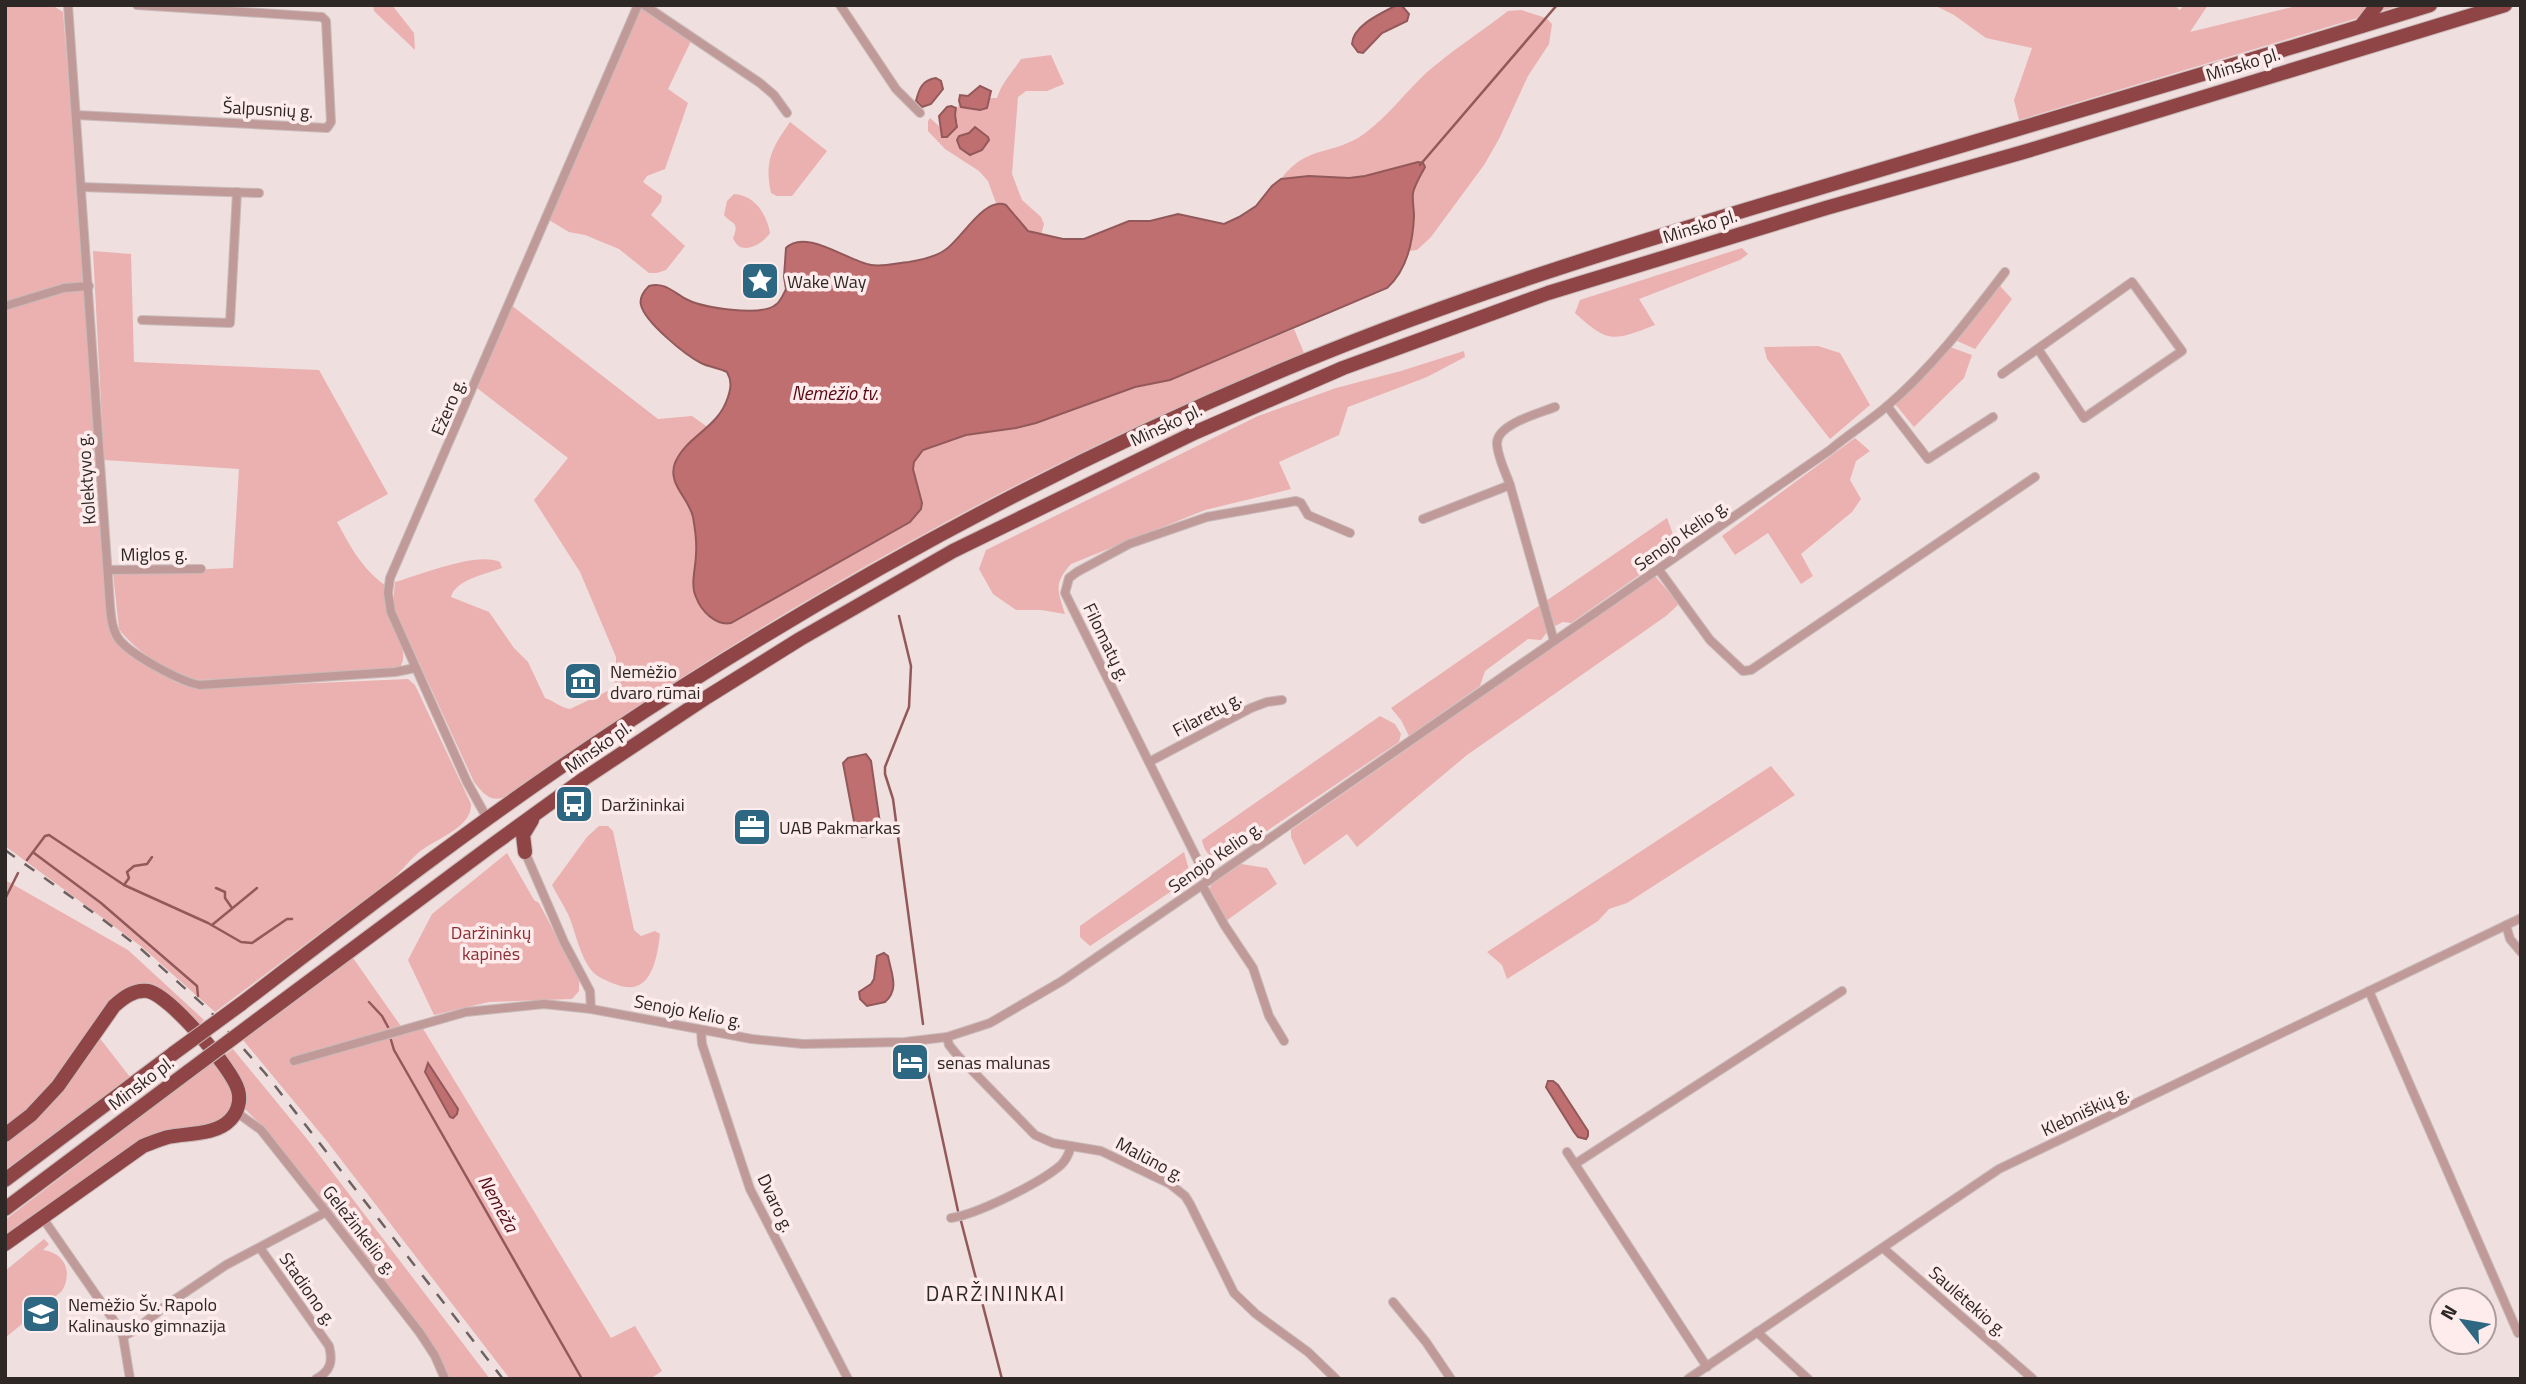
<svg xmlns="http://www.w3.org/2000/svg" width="2526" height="1384" font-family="'Titillium Web',sans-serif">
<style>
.green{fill:#eab1b0}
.water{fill:#bf6f70;stroke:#93595a;stroke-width:2}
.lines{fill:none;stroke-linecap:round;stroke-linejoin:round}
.stream{stroke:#93595a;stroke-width:2.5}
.street-casing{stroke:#c8bab9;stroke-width:10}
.highway-casing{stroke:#c8bab9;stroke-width:16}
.street{stroke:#c09a99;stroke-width:8}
.highway{stroke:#8f4446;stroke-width:14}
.rail{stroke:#6c6261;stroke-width:2.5;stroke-dasharray:12 12;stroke-linecap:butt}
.highway-bridge-casing{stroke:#c8bab9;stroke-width:16;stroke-linecap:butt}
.highway-bridge{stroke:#8f4446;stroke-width:14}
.labels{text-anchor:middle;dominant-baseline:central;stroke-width:7;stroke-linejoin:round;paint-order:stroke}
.street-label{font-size:18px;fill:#2d2726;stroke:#fdeceb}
.poi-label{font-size:18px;fill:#2d2726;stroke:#fdeceb;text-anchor:start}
.park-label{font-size:18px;fill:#8d2c34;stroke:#fdeceb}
.water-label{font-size:19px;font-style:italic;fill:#550a15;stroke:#fdeceb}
.quarter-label{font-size:21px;letter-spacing:2px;fill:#2d2726;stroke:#fdeceb}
</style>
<rect width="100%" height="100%" fill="#efdfde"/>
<g class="green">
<path d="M5,5h47l11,7 22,268 21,329 6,28 8,10 55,35 11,4 19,2 203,-9 7,6 56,119c1,25 -38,35 -54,50 -8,7 -15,16 -23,24l-179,134 -73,-65 -137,-101z"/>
<path d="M373,5h19l22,28 1,17 -41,-39z"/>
<path d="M1934,5h240l6,5 4,-5h24l-18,27 110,-27h101l-382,115 -5,-20 18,-52 -46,-10 -32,-23z"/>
<path d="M640,8l51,33 -23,48 20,14 -23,66 -18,7 -4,6 19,14 -1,6 -10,13 34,31 -19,24 -9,3h-8l-30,-24 -34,-14 -16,-3 -20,-12z"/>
<path d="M1521,10l25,8 6,6 -3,20 -21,32 -29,63 -15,26 -53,72 -14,13 -8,1 4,-21v-36l4,-12 1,-20 -53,14 -16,2 -40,-2 -28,3c26,-35 52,-23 83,-45 23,-17 41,-41 62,-61 25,-22 55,-41 82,-62z"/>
<path d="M1051,55l13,29 -17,7h-21l-8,6 -6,77 10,26 19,17 3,7 -3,11 -19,-8 -20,-24h-6l-8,-22 -9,-10 -34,-22 -17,-18v-10l2,-3 10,9 2,10 16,-13 -3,-9 4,-11 2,3 19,3 7,-2 3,-10h7c5,-16 15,-25 24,-39z"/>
<path d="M790,122l37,29 -35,45h-15l-6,-3c-7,-32 1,-45 19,-71z"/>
<path d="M734,194c21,1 33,21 36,39 -8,12 -30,24 -37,5 7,-17 -1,-13 -9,-23l3,-14z"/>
<path d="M1742,248l6,6 -8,6 -101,39 16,26c-42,16 -46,19 -80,-12l5,-13z"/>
<path d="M93,251l38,3 3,108 185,8 69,124 -51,28c13,24 25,47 48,63 -1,10 -1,18 2,28 5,18 26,39 11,57l-198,10c-29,-6 -63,-27 -81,-51l-6,-56 120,-5 6,-99 -135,-9z"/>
<path d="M2000,286l12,13 -37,50 -20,-9z"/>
<path d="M511,305l147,114 34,-3 17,12 -24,19 -9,37 12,19 5,13 4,36 -3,35 17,31 13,6 7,-1 179,-101 11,-13 1,-6 -9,-34 1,-7 9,-12 43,-15 50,-7 20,-5 99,-36 35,-7 124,-51 10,24c-54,24 -110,47 -164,72 -223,103 -435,230 -635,372 -15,6 -22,-4 -31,-15l-81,-176 2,-24c25,-7 82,-31 105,-20l2,6c-15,6 -46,11 -51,29l38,15 25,36 14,14 17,36c9,3 16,10 25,11l42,-20 4,-10v-22l-36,-85 -46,-72 34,-42 -91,-70z"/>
<path d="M1818,346l22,7 30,52 -40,34 -63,-80 -3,-12z"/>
<path d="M1950,347l22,8 -8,23 -50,49 -19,-23z"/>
<path d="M1464,351l1,6 -38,20 -79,30 -9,28 -60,27 12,27 -86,21 -134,54c-18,20 -13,27 -6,50l-24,-4h-25l-23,-16 -14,-25 7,-19 272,-134 78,-28 65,-17z"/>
<path d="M1855,438l15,13 -14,10 -6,19 11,19 -9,13 -51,42 12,22 -12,8 -33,-51 -33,22 -13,-19z"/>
<path d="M1667,518l11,30 -107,75 -8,-1 -8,4 -9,-25z"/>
<path d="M1655,576l24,28 -13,12 -199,139 -110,92 -10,-13 -43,31 -13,-28v-7z"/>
<path d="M1540,605l8,26 -7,9 -13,-1 -43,32 -5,15 -71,50 -8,-16 -10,-12z"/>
<path d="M1380,716l15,8 6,10 -2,8 -177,119c-12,-2 -18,-10 -20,-21z"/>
<path d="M1771,766l24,29 -168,108 -18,6 -11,12 -91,58 -5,-14 -15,-13z"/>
<path d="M599,826h9l5,5 21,99 7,6 14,-5 5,3c-3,25 -9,65 -45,50 -6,-2 -15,-6 -20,-10 -15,-14 -19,-42 -27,-60 -5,-10 -11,-19 -16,-29l35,-48z"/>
<path d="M1184,852l6,22 -5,8 -95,64 -10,-9v-11z"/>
<path d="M507,853l27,47 5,3 40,76v12l-7,8 -83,3 -55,13 -26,-55 24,-46z"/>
<path d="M1241,864l26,4 10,16 -51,37 -17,-32 3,-5z"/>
<path d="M5,880l123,70 76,70 -7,7 -23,-26 -45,-11 -83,101 -41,37z"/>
<path d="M353,958l52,74 17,-5 189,311 24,-12 27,45 -12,8h-140l-184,-239 -83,-100z"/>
<path d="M98,1036l32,41 -125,93v-28z"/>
<path d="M233,1049l74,90 183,240h-44l-4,-12 -175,-236 -22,-22 -1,-13 -22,-39z"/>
<path d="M215,1060l13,17 7,26 -15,19 -55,12 -160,104v-18z"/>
<path d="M44,1239l5,5 -6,6c22,3 30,22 19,41l-57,47v-67z"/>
</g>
<g class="water">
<path d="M1397,5l5,1 7,8 -2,7 -25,12 -19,20 -5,-1 -6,-8c1,-19 30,-31 45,-39z"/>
<path d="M936,78l5,3 2,8 -12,15 -9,3 -6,-6c3,-12 6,-21 20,-23z"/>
<path d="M980,86l11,5 -4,17 -7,2 -19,-3 -2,-6 1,-6 8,1z"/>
<path d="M951,106l5,2 -1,7 2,12 -10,10h-5l-3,-21 8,-9z"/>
<path d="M975,127l13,10 1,3 -7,10 -12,5 -10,-7 -3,-8 2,-4 10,-3z"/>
<path d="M1418,162l5,1 2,4c-4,8 -10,17 -12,26 -1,7 1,16 1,23 -1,27 -7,54 -27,72l-217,92 -35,7 -99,36 -20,5 -50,7 -43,15 -9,12 -1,7 9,34 -1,6 -11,13 -179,101c-15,3 -30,-12 -35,-26 -6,-13 0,-30 0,-43 1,-12 -1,-26 -3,-37 -4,-19 -26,-33 -18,-54 12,-28 43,-34 53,-66 3,-9 4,-16 -1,-25 -8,-4 -18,-5 -26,-9 -16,-8 -56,-41 -60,-58 -2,-8 3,-14 8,-19 16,-5 26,8 39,14 17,8 70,16 86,6 6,-3 9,-11 12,-17l-2,-12 2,-29c19,-20 62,13 85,17 13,2 26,-2 38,-3 12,-2 26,-5 36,-12 17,-11 39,-54 61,-45l22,26 35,8h21l45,-18h21l28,-7 46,10 15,-7 17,-11 16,-20 9,-7 28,-3 40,2 16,-2z"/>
<path d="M866,754l5,7 10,69 -2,4 -17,3 -6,-5 -13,-69 5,-5z"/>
<path d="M884,953l4,3c3,17 12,33 -3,46l-18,4 -7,-7 -1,-7 12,-8 3,-5 3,-23z"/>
<path d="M428,1063l30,46 -1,5 -4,4 -3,-1 -25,-45z"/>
<path d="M1548,1081h5l5,4 30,46v5l-2,3 -8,-2 -4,-5 -28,-45z"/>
</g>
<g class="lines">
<g class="stream">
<path d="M1420,165l137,-160"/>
<path d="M899,616l12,50 -2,41 -24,60v7l8,25 30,225"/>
<path d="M34,853l67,50 96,83 1,10"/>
<path d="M27,860l18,-24 4,-1 75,50 84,38 33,19 11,1 35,-24h5"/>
<path d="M124,885l5,-7 -2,-6 7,-6 13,-2 5,-7"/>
<path d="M216,888l9,4v6l7,10"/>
<path d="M5,899l13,-26"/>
<path d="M212,925l45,-37"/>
<path d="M369,1002l13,14 6,11"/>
<path d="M391,1040l3,10 188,329"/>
<path d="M925,1055l2,11"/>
<path d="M928,1072l30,139"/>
<path d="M961,1221l41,158"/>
</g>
<defs>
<g id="street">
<path d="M68,5l42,601c1,11 2,23 8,32 11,16 63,44 82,47l195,-13 20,-4"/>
<path d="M644,5l116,78 14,12 13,18"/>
<path d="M840,5l56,84 24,24"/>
<path d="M76,115l251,13 4,-6 -5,-101 -4,-4 -185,-12"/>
<path d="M81,187l178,6"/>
<path d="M5,306l59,-18 25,-2"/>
<path d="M142,320l88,3 7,-131"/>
<path d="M2002,374l130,-92 50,69 -98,67 -46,-69"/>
<path d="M1887,406l41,53 65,-42"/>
<path d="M1510,485l44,156"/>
<path d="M1423,519l87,-34c-4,-12 -13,-29 -13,-42 0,-19 43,-30 58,-36"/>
<path d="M108,570l93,-1"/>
<path d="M1659,570l51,70 33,31 8,-1 284,-193"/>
<path d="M1149,762l102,-54 16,-6 15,-2"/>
<path d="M488,820l-21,-38 -76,-170 -3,-19 2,-15 248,-573"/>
<path d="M525,852l39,90 26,49 1,18"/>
<path d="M1208,881l-143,-288 4,-15 8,-6 52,-28 78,-27 89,-16 5,2 7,12 42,18"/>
<path d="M1202,885l23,41 28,42 16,48 15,25"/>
<path d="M2506,925l4,14 11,13"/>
<path d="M2369,991l149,342"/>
<path d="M701,1030l1,14 48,145 98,190"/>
<path d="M947,1037l2,8 9,11 77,79 18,8 48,8 69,33 15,12 5,8 44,89 22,21 52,38 28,27"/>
<path d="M294,1061l172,-49 78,-8 47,5 161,30 51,5 102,-2 42,-5 43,-14 72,-42 146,-100 622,-431c18,-15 38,-28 56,-43 46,-39 83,-88 119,-135"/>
<path d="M236,1112l25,18 65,82 94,121 15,23 10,23"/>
<path d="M1567,1152l140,215"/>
<path d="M1575,1164l267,-173"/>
<path d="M42,1217l77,111 4,8 7,43"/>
<path d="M951,1218c27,-4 89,-35 110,-53 5,-5 8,-11 10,-19"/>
<path d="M260,1248l69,98c4,15 2,25 -13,33"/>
<path d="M1883,1248l150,131"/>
<path d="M1393,1302l33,40 25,37"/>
<path d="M1757,1332l51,47"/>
<path d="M123,1336l11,-5 34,-27 58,-39 100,-53"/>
<path d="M1688,1379l311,-210 522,-251"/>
</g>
<g id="highway">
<path d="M2361,26l16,-21"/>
<path d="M525,852l-2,-17 9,-15"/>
<path d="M241,1004c119,-91 239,-184 364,-267 220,-146 452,-274 697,-375 162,-67 329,-118 497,-168 210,-63 422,-124 631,-189"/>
<path d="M256,1021l235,-175 94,-68 122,-81 93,-58 153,-88 241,-118 149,-65 205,-75 278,-85 201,-57 478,-146"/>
<path d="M5,1135l26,-20 27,-29 56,-80c9,-8 20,-17 34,-15 21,4 84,77 90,99 3,10 0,22 -8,30 -14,15 -42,13 -62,17 -8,2 -17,6 -25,9l-138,98"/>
<path d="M5,1180l169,-127"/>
<path d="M5,1209l184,-138"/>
</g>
</defs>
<use href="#street" class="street-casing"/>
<use href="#highway" class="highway-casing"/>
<use href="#street" class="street"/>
<use href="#highway" class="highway"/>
<path class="rail" d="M5,850l96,68 40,31 68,61 56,63 238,306"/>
<defs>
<g id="highway-bridge">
<path d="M174,1053l67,-49"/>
<path d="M189,1071l67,-50"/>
</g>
</defs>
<use href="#highway-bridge" class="highway-bridge-casing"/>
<use href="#highway-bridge" class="highway-bridge"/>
</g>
<defs>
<symbol id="sight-square" viewBox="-11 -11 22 22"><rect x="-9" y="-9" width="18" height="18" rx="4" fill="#2e6781" stroke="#fdeceb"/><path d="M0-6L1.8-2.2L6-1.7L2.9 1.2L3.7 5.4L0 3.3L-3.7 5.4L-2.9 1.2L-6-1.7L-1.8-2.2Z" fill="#fff"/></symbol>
<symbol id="museum-square" viewBox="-11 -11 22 22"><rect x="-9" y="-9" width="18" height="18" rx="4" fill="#2e6781" stroke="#fdeceb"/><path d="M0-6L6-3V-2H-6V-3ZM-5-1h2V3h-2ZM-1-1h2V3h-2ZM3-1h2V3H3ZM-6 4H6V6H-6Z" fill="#fff"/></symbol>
<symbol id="bus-square" viewBox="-11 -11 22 22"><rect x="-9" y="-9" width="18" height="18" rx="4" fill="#2e6781" stroke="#fdeceb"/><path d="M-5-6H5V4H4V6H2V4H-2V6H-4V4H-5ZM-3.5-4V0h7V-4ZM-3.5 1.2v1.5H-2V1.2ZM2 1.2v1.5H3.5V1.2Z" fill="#fff"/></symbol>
<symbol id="office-square" viewBox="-11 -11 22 22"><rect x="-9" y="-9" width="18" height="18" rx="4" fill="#2e6781" stroke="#fdeceb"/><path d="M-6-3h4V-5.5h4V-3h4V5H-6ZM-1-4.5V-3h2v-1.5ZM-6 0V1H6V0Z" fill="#fff"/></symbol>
<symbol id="hotel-square" viewBox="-11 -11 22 22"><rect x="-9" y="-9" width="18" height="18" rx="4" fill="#2e6781" stroke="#fdeceb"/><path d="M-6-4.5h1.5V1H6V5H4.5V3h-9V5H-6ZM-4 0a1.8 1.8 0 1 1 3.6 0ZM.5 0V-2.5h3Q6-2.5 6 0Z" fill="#fff"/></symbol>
<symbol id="school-square" viewBox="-11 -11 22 22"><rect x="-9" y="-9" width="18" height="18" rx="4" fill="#2e6781" stroke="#fdeceb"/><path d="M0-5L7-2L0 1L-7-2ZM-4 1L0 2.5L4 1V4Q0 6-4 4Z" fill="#fff"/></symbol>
</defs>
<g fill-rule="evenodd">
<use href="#sight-square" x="738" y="259" width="44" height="44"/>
<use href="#museum-square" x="561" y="659" width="44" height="44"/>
<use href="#bus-square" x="552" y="782" width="44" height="44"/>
<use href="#office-square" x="730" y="805" width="44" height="44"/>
<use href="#hotel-square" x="888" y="1040" width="44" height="44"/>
<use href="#school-square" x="19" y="1292" width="44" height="44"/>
</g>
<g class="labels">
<g class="street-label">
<text transform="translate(2243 64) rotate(-17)">Minsko pl.</text>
<text transform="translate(268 109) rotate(3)">Šalpusnių g.</text>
<text transform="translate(1700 226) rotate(-17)">Minsko pl.</text>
<text transform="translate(448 407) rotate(-67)">Ežero g.</text>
<text transform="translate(1166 425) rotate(-25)">Minsko pl.</text>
<text transform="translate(86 479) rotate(-94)">Kolektyvo g.</text>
<text transform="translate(1681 535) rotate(-35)">Senojo Kelio g.</text>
<text transform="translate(154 554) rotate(-1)">Miglos g.</text>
<text transform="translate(1107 642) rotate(64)">Filomatų g.</text>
<text transform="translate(1207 714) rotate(-28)">Filaretų g.</text>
<text transform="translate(598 747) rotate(-35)">Minsko pl.</text>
<text transform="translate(1215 857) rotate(-35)">Senojo Kelio g.</text>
<text transform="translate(688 1011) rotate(11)">Senojo Kelio g.</text>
<text transform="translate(141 1083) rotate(-37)">Minsko pl.</text>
<text transform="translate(2085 1111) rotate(-25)">Klebniškių g.</text>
<text transform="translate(1150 1159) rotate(28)">Malūno g.</text>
<text transform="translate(776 1203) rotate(65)">Dvaro g.</text>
<text transform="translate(360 1230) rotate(52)">Geležinkelio g.</text>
<text transform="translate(308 1289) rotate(55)">Stadiono g.</text>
<text transform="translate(1968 1301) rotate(41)">Saulėtekio g.</text>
</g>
<g class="poi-label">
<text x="787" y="281">Wake Way</text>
<text x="610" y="671">Nemėžio<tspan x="610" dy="21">dvaro rūmai</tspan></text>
<text x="601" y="804">Daržininkai</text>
<text x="779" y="827">UAB Pakmarkas</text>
<text x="937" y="1062">senas malunas</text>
<text x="68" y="1304">Nemėžio Šv. Rapolo<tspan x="68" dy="21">Kalinausko gimnazija</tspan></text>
</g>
<g class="park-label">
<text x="491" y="932">Daržininkų<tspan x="491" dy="21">kapinės</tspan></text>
</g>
<g class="water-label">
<text x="835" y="392">Nemėžio tv.</text>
<text transform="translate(499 1203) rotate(61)">Nemėža</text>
</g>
<g class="quarter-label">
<text x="996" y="1293">DARŽININKAI</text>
</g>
</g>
<rect width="2526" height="1384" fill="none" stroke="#2d2726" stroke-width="14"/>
<g transform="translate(2463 1321) rotate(301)"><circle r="33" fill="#fdeceb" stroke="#aa9d9c" stroke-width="2"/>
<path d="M0-5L12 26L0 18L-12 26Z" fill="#2e6781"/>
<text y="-10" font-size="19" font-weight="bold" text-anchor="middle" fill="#2d2726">N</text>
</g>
</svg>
